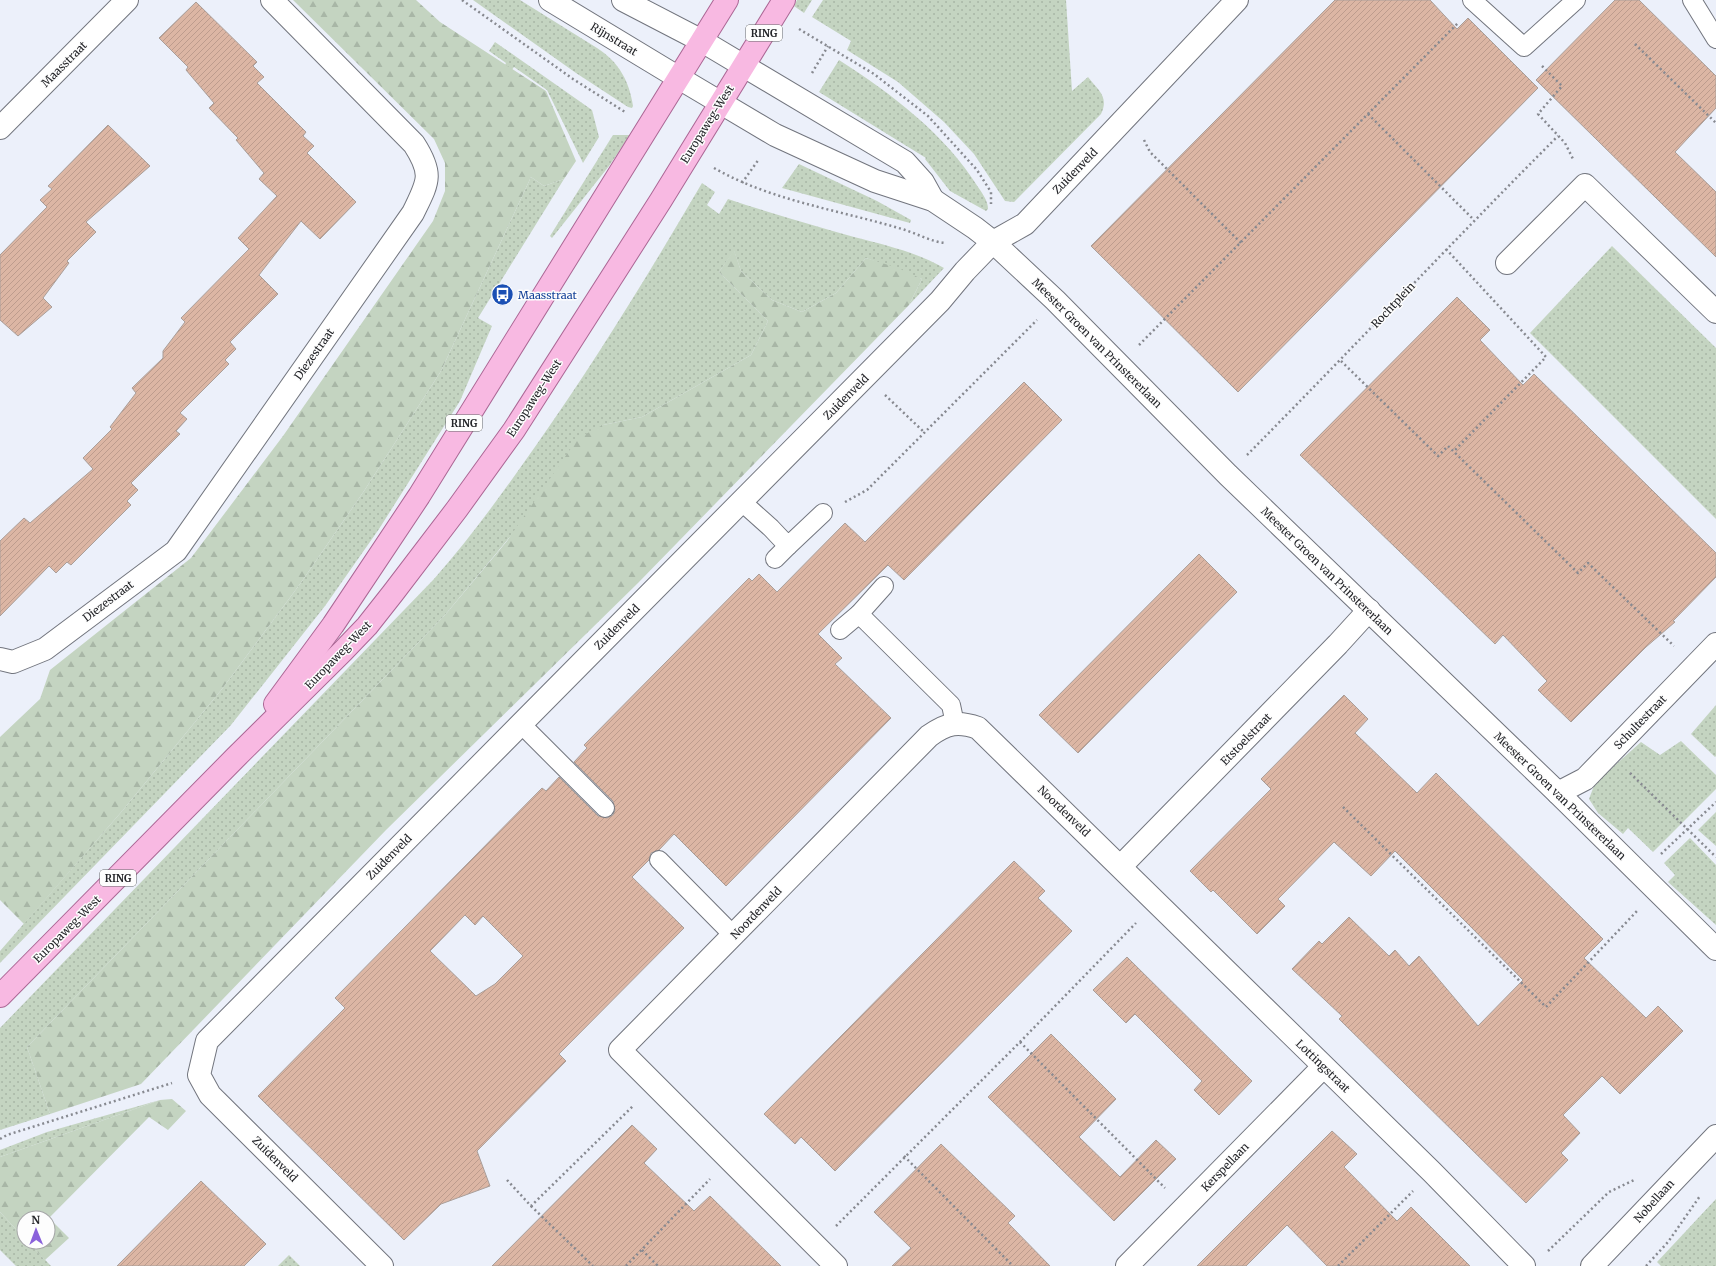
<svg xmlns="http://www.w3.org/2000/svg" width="1716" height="1266" font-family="Merriweather,serif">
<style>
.grass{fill:url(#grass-dots)}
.forest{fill:url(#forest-firs)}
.building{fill:url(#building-hatch);stroke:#a99e99;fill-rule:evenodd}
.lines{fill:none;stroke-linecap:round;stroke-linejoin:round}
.lane-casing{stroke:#72757e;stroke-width:20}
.street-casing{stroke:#72757e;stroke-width:24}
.secondary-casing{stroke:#72757e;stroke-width:24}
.primary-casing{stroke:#ab6795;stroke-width:24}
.path{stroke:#878990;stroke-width:2.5;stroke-dasharray:2 3;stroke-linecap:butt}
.lane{stroke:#fff;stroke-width:18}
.street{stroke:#fff;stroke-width:22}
.secondary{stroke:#fff;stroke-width:22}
.primary{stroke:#f8b9e2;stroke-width:22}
.labels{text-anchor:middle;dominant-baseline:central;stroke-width:3;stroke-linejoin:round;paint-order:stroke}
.shield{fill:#fdfdfd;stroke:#656669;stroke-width:1}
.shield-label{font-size:10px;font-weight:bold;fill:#242529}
.street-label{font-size:11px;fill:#242529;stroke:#fdfdfd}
.transit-label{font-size:11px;fill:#164399;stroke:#fdfdfd;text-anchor:start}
</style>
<defs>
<pattern id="grass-dots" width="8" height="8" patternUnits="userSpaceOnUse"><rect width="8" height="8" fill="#c4d4c1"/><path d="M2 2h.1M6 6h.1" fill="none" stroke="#a8b6a6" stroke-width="1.8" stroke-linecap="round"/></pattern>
<pattern id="forest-firs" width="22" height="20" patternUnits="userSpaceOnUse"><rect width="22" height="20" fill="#c4d4c1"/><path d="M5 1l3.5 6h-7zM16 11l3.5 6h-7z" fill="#a8b6a6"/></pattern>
<pattern id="building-hatch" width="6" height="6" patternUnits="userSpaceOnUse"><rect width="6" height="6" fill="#dcb6a4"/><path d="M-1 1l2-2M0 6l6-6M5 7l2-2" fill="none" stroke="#bd9c8d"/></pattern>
</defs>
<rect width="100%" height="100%" fill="#ecf0fa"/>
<g class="grass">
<path d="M473,0h47l77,48c22,14 32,33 36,58l-1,2 -4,-1 -52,-34z"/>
<path d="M797,0h15l-8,13 -10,-7z"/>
<path d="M823,0h243l6,91 16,-14c11,14 21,20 13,37l-84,85 -3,3 -9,-1 -31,-47 -30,-32 -46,-40 -51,-32 4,-9 -39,-24z"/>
<path d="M495,42l97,68 7,27 -16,26 -36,-73 -33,-23 -3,4 -7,-4 2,-4 -17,-12z"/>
<path d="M839,60c53,34 106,74 139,127 4,6 10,14 10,22l-2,2 -36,-20 -25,-32 1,-1 -107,-66z"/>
<path d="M613,135h17l-21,31 -57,72 -2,-2z"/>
<path d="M799,164l78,37 34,19 -1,3 -128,-35z"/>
<path d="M531,177l13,9 20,-7 -86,139 14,8 -32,75 -81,128 -54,77 -94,119 -231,238v-12l123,-141 99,-121 78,-105 64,-93 77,-120z"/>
<path d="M702,183l13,9 -8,13 12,9 9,-15c42,14 84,26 126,38 31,8 62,15 90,31l-35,37 13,-26 -56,-21 -30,35 -34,19 -30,-12 -31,-29 -7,-20 -15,21 49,49 -17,34 -109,62 -39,8 -158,190 -418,432 23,67 -50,16v-102l434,-449c38,-43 70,-88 103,-135 59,-84 113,-172 165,-261z"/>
<path d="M1612,246l104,102v171l-186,-186z"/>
<path d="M1716,705v51l-1,1 -24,-23z"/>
<path d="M1681,741l35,34v14l-63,63 -25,-24 -5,6 -25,-21 -9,-14 6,-16 46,-41 19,13z"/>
<path d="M1716,812v34l-18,-16z"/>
<path d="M1690,838l26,27v60l-48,-43 7,-7 -11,-12z"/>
<path d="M160,1100l-160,57v-7l47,-18z"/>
<path d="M1716,1199v67h-55l-4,-4z"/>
<path d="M0,1212l24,26v4h4l23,24h-35l-16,-16z"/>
<path d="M289,1255l11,11h-22z"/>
</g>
<g class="forest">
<path d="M293,0h123l24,22 106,69 30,70 -12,18 -20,7 -13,-9 -90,194 -77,120 -64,93 -78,105 -99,121 -99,114 -24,-24v-163l40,-38 10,-29 141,-112 92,-122 150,-215 12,-30v-28l-11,-24z"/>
<path d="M734,250l7,21 31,29 30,12 34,-19 30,-35 32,10 24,11 -13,26 -270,277 -253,248 -245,254 -91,30 -23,-67 418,-432 62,-74 71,-103 25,-13 39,-8 109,-62 17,-34 -49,-49z"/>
<path d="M172,1099l14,12 -18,19 -19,-13 -100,101 20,20 -24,22 -17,-18h20v-24h-24v20l-24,-26v-55l160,-57z"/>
</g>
<g class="building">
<path d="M1335,0h95l27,29 11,-11 70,70 -300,304 -147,-146z"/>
<path d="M1615,0h24l77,76v32l-41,44 41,40v65l-180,-177z"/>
<path d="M196,2l61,60 -4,4 11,11 -7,6 49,49 -3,4 11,10 -7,7 49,49 -36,37 -19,-18 -42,54 19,19 -48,48 6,7 -11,11 4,4 -49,49 7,6 -11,12 4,3 -49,49 7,7 -11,11 4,4 -60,60 -4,-3 -11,11 -7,-7 -49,50v-75l24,-23 6,5 63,-54 -10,-11 29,-29 -2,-2 26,-34 -4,-5 31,-30v-7l22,-29 -4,-4 68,-69 -11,-11 39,-42 -18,-17 5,-6 -28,-33 2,-2 -29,-30 5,-5 -28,-33 2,-3 -29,-29z"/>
<path d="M108,125l42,41 -64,56 10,10 -29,29 2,2 -26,35 9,9 -34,29 -18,-16v-65l47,-48 -7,-7 12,-11 -4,-3z"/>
<path d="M1457,297l33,33 -10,10 43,45 11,-11 182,179v24l-43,44 2,1 -29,25 -75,75 -33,-32 9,-9 -44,-46 -8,9 -195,-189z"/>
<path d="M1024,382l38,38 -158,160 -16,-15 -70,69 24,24 -7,6 56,54 -165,168 -52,-52 -15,16 -8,3 -2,7 -17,17 52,51 -125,126 7,7 -89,90 13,35 -49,18 -37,36 -146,-144 87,-88 -10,-10 207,-210 4,3 13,-14 39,39 9,2 6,-3 2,-5 -2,-9 -39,-39 13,-14 -3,-3 165,-167 3,3 7,-7 18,18 68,-69 20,19zM465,915l10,10 8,-9 40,40 -28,28 -19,12 -46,-45z"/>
<path d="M1199,554l38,38 -159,161 -39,-38z"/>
<path d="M1344,695l24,24 -13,14 62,60 19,-20 167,166 -19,19 62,60 12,-12 25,25 -63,63 -18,-18 -39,39 17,18 -19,20 7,7 -42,43 -187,-184 3,-3 -50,-47 27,-28 3,3 27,-27 40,39 6,-6 14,16 10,-10 59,70 45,-46 -54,-55 -74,-74 -24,25 -37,-34 -56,57 7,7 -28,28 -44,-44 -2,2 -21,-21 81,-82 -10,-10z"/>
<path d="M1014,861l31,30 -7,7 34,33 -237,240 -34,-34 -6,7 -31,-30z"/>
<path d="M1127,957l125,124 -33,34 -25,-25 8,-9 -67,-67 -9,9 -33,-33z"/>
<path d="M1051,1034l65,65 -37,38 41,40 36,-37 20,19 -62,62 -126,-124z"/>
<path d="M632,1125l25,24 -13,14 50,48 16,-15 71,70h-289z"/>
<path d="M1332,1131l25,23 -13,13 53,54 14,-14 59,59h-143l-40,-41 -41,41h-49z"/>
<path d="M941,1144l74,72 -7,7 42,43h-158l19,-18 -37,-36z"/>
<path d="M201,1181l65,63 -22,22h-127z"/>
</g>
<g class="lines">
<defs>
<g id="lane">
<path d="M1472,0l52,47 52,-47"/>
<path d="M1692,0l24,39"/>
<path d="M742,502l29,26 17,18 35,-33"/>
<path d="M775,559l13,-13"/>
<path d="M859,614l25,-28"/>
<path d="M840,630l19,-16 92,91 4,19"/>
<path d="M521,724l84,84"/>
<path d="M659,860l75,76"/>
</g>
<g id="street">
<path d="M550,0l129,78"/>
<path d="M623,0l79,41"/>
<path d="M0,128l127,-128"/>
<path d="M1507,263l78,-78 131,127"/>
<path d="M0,659l13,3 32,-13 131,-98 237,-338c15,-31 21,-38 1,-69l-142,-144"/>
<path d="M1558,793l27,-14 131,-135"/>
<path d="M1121,866l217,-222 31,-34"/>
<path d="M382,1266l-172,-171 -11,-20 8,-34 733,-740 25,-30 28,-29 32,-18 212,-224"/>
<path d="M836,1266l-216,-216 309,-314c18,-13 29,-15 49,-8l454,444 92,94"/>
<path d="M1127,1266l196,-199"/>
</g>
<g id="secondary">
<path d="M702,41l203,121 18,20 10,18"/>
<path d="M679,78l96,57 100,46 58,19 42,28 18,14 62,58 173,175 330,318 158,156"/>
<path d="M1592,1266l124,-130"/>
</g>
<g id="primary">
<path d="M275,704l58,-79 86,-129 308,-496"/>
<path d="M0,996l235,-238 108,-107 24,-25 26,-33 64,-84 57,-79 147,-230 123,-200"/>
</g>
</defs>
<use href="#lane" class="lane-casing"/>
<use href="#street" class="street-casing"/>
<use href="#secondary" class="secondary-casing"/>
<use href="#primary" class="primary-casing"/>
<g class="path">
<path d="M462,0l111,79 52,33"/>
<path d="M799,29l75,45 54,42 49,54 14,22v12"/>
<path d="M1635,44l81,79"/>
<path d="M1542,66l20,20 -24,28 27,29 9,18"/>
<path d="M812,73l16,-27"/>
<path d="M1368,114l106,106"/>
<path d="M1144,140l6,12 91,91"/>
<path d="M714,168c58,33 125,42 188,61 14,4 29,13 44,14"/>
<path d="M742,183l17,-24"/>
<path d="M1446,249l100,108 -92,94"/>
<path d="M1139,345l319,-322"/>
<path d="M1341,361l97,95 10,-10 130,127 10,-10 86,83"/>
<path d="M885,395l40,38"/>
<path d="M1247,455c105,-106 206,-214 311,-319"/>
<path d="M845,502l22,-12 170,-170"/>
<path d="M1630,773l86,84"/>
<path d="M1343,807l203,200 91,-96"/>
<path d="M1661,854l55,-52"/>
<path d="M1020,1042l145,146"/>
<path d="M0,1139l7,-4 165,-52"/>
<path d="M904,1156l109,110"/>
<path d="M507,1180l24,26 103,-101"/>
<path d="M531,1206l62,60"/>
<path d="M836,1226l184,-184 116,-119"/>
<path d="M642,1250l16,16"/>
<path d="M1548,1251l61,-59 25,-12"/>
<path d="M626,1266l84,-87"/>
<path d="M1338,1266l75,-75"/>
<path d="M1646,1266l22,-24 32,-46"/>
</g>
<use href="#lane" class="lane"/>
<use href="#street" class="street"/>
<use href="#secondary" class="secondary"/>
<use href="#primary" class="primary"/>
</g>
<defs>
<symbol id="bus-disc" viewBox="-11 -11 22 22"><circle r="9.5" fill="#1a4fb4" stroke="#fdfdfd"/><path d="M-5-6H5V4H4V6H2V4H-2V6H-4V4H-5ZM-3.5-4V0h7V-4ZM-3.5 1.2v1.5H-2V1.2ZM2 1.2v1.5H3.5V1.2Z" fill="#fff"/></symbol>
</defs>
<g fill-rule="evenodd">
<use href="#bus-disc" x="490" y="282" width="25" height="25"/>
</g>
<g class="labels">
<g class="shield">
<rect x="746" y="25" width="36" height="16" rx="3"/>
<rect x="446" y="415" width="36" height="16" rx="3"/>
<rect x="100" y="870" width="36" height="16" rx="3"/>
</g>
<g class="shield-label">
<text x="764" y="33">RING</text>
<text x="464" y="423">RING</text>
<text x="118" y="878">RING</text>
</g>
<g class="street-label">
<text transform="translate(614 39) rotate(31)">Rijnstraat</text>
<text transform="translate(64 64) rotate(-45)">Maasstraat</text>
<text transform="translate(707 124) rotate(-58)">Europaweg-West</text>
<text transform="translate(1075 171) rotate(-46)">Zuidenveld</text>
<text transform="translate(1393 305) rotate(-47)">Rochtplein</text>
<text transform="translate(1097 343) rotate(45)">Meester Groen van Prinstererlaan</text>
<text transform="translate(314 354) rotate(-55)">Diezestraat</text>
<text transform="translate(846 397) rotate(-45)">Zuidenveld</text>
<text transform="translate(534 398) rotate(-57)">Europaweg-West</text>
<text transform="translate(1327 571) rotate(44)">Meester Groen van Prinstererlaan</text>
<text transform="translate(108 601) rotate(-37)">Diezestraat</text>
<text transform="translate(617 627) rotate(-45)">Zuidenveld</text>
<text transform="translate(338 655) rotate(-46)">Europaweg-West</text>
<text transform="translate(1640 722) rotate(-46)">Schultestraat</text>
<text transform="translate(1246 739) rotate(-46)">Etstoelstraat</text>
<text transform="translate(1560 796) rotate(44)">Meester Groen van Prinstererlaan</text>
<text transform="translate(1064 811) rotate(44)">Noordenveld</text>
<text transform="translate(389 857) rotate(-45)">Zuidenveld</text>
<text transform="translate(756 913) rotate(-46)">Noordenveld</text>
<text transform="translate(67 929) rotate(-45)">Europaweg-West</text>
<text transform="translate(1323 1066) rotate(44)">Lottingstraat</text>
<text transform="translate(275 1159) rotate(45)">Zuidenveld</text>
<text transform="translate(1225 1167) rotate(-46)">Kerspellaan</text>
<text transform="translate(1654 1201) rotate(-48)">Nobellaan</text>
</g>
<g class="transit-label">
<text x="518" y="295">Maasstraat</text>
</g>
</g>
<g transform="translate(36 1230) rotate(359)"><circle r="19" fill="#fdfdfd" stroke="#a6a7a8"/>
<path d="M0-3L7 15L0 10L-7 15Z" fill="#8a61db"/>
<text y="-6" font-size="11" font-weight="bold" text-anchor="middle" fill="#242529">N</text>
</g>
</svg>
